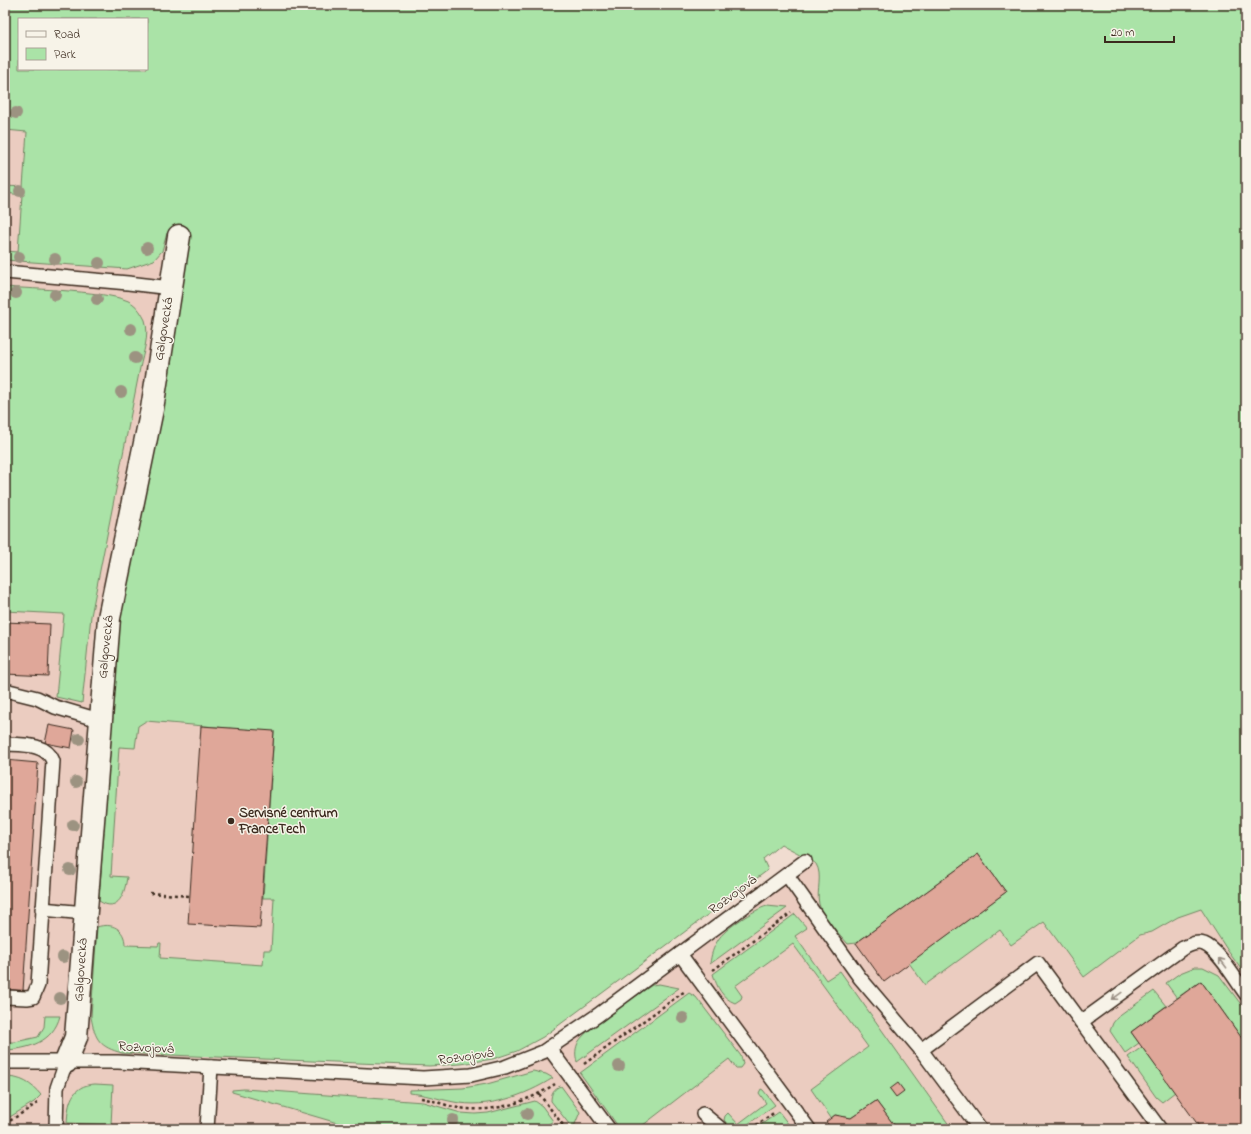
<svg xmlns="http://www.w3.org/2000/svg" width="1251" height="1134" font-family="'Indie Flower',sans-serif">
<style>
.built{fill:#ebccc0}
.green{fill:#aae3a7;stroke:#728662;fill-rule:evenodd}
.building{fill:#dfa799;stroke:#3b2a1e}
.lines{fill:none;stroke-linecap:round;stroke-linejoin:round}
.service-casing{stroke:#3b2a1e;stroke-width:16}
.minor-casing{stroke:#3b2a1e;stroke-width:25}
.path{stroke:#3b2a1e;stroke-width:2.5;stroke-dasharray:3 3;stroke-linecap:butt}
.service{stroke:#f7f3e8;stroke-width:13}
.minor{stroke:#f7f3e8;stroke-width:22}
.tree{fill:#9c9381}
.oneway{stroke:#998e83}
.poi-dot{fill:#3b2a1e;stroke:#f7f3e8;stroke-width:1.5}
.labels{text-anchor:middle;dominant-baseline:central;stroke-width:3;stroke-linejoin:round;paint-order:stroke}
.street-label{font-size:14px;fill:#3b2a1e;stroke:#f7f3e8}
.poi-label{font-size:14px;font-weight:bold;fill:#3b2a1e;stroke:#f7f3e8;text-anchor:start}
</style>
<rect width="100%" height="100%" fill="#f0dcd0"/>
<filter id="ink" filterUnits="userSpaceOnUse"><feTurbulence type="fractalNoise" baseFrequency=".025" numOctaves="2"/><feDisplacementMap in="SourceGraphic" scale="8" xChannelSelector="R" yChannelSelector="G"/><feConvolveMatrix kernelMatrix="1 2 1 2 8 2 1 2 1" color-interpolation-filters="sRGB"/></filter>
<g filter="url(#ink)">
<path class="built" d="M5,48l14,21h128l20,164 -18,119 -55,285 -4,70 194,14 -17,349 204,5 72,-23 262,-191 292,-96 149,192v172h-1241z"/>
<g class="green">
<path d="M5,5h1241v971l-18,-25 -27,-42 -23,8 -26,15 -12,3 -56,42 -40,-55 -33,23 -11,-15 -75,55 -16,-22 97,-71 -28,-38 -122,89 -8,1c-9,-11 -25,-25 -29,-40 -3,-13 4,-29 -3,-40 -2,-3 -30,-17 -35,-20l-18,15 5,11 -225,167 -26,14 -24,8 -32,5 -32,2 -307,-13c-22,-6 -27,-13 -31,-36l6,-90c15,-5 28,2 28,18l33,1 1,-3h2l-1,15 103,7 1,-15h7l3,-52h-11l11,-166 -128,-11 -8,5 -3,22 -16,-1 -8,129 16,1c-2,15 -8,37 -28,24l13,-191 8,-93 69,-379 -22,-5 -5,18 -8,9 -27,9 -122,-9v-9l13,1 4,-57 -17,-2v-7l18,1 4,-55 -22,-2zM19,19h128v50h-128z"/>
<path d="M5,287c26,2 110,4 127,16 6,4 10,11 13,17 5,15 -2,33 -5,48l-49,248 -9,87 -26,-6 8,-83 -59,-3z"/>
<path d="M767,906l20,2 -77,56c1,-9 3,-16 8,-24 6,-11 37,-31 49,-34z"/>
<path d="M795,914l12,14 -12,8 31,44 14,-9 112,158h-55l-21,-28 -25,17 -16,-3 -4,3 -20,-29 57,-42 -75,-103 -58,42 7,10 -1,3 -6,4c-13,-5 -18,-16 -22,-29z"/>
<path d="M1195,967h8l16,8 27,36v33l-45,-63 -24,17 -11,-15 14,-10z"/>
<path d="M659,984l20,4 -102,74c-2,-7 -2,-14 2,-21 10,-15 56,-44 73,-56z"/>
<path d="M1154,991l12,15 -35,26 8,11 -14,10 -15,-22 3,-8 4,-5z"/>
<path d="M689,993l7,4 45,59 2,8 -3,4h-4l-7,-9 -91,70h-18l-40,-56z"/>
<path d="M45,1016h15c-7,26 -31,33 -55,34v-8h10l23,-5 6,-10z"/>
<path d="M1142,1047l33,45 -13,10 -6,-5 -28,-40z"/>
<path d="M533,1071l13,3 7,4c-28,18 -66,31 -99,24 -16,-3 -30,-8 -45,-9v-3l54,-2 24,-4z"/>
<path d="M5,1077c16,0 26,6 36,18l-7,7 -29,18z"/>
<path d="M95,1084l18,1 -2,40 -44,-2c1,-19 4,-38 28,-39z"/>
<path d="M561,1086l19,26 -7,17 -22,-28c0,-8 3,-13 10,-15z"/>
<path d="M244,1089l179,13 38,11 14,1 13,-1 47,-12 7,5 11,15 -11,8h-184l-126,-37v-2z"/>
<path d="M761,1089l2,1 12,15 -34,24h-10l-7,-9 1,-4 3,-3 10,11 28,-21 -7,-10z"/>
<path d="M779,1112l13,17h-37z"/>
</g>
<g class="building">
<path d="M5,622l45,2 -2,52 -43,-2z"/>
<path d="M49,725l25,5 -3,18 -26,-5z"/>
<path d="M201,726l73,5 -14,197 -72,-4z"/>
<path d="M5,760l33,3 -15,228 -18,-2z"/>
<path d="M978,854l28,38 -122,90 -28,-39z"/>
<path d="M1201,981l45,63v85h-45l-70,-97z"/>
<path d="M898,1083l6,8 -8,6 -6,-8z"/>
<path d="M876,1101l21,28h-64l-7,-7 9,-7 16,3z"/>
</g>
<g class="lines">
<defs>
<g id="service">
<path d="M5,272l123,11 43,5"/>
<path d="M5,690l32,8 18,9 44,13"/>
<path d="M5,744c17,1 41,-1 48,17l-15,224 -5,12 -6,1 -22,-1"/>
<path d="M787,875l73,103 61,72 59,79"/>
<path d="M42,909l43,4"/>
<path d="M680,954l129,175"/>
<path d="M1081,1022l102,-74c7,-3 14,-7 21,-4 15,6 32,37 42,50"/>
<path d="M549,1048l60,81"/>
<path d="M921,1050l117,-87 122,166"/>
<path d="M5,1062h113l305,16 48,-3 34,-8 38,-15 55,-37 207,-154"/>
<path d="M703,1114l18,15"/>
<path d="M56,1129l1,-41 9,-26"/>
<path d="M207,1129l4,-62"/>
</g>
<path id="minor" d="M66,1062l10,-25 33,-419 43,-209 27,-173"/>
</defs>
<use href="#service" class="service-casing"/>
<use href="#minor" class="minor-casing"/>
<g class="path">
<path d="M150,893l40,3"/>
<path d="M713,970l78,-57"/>
<path d="M584,1064l101,-73"/>
<path d="M539,1094l27,35"/>
<path d="M421,1098c13,2 25,8 38,10 34,5 67,-5 96,-24"/>
<path d="M5,1124l34,-22"/>
<path d="M751,1129l24,-17"/>
</g>
<use href="#service" class="service"/>
<use href="#minor" class="minor"/>
</g>
<g class="tree">
<circle cx="16" cy="113" r="6"/>
<circle cx="20" cy="191" r="6"/>
<circle cx="147" cy="248" r="6"/>
<circle cx="19" cy="257" r="6"/>
<circle cx="55" cy="259" r="6"/>
<circle cx="99" cy="263" r="6"/>
<circle cx="16" cy="293" r="6"/>
<circle cx="55" cy="295" r="6"/>
<circle cx="97" cy="299" r="6"/>
<circle cx="131" cy="329" r="6"/>
<circle cx="135" cy="358" r="6"/>
<circle cx="121" cy="392" r="6"/>
<circle cx="79" cy="739" r="6"/>
<circle cx="76" cy="782" r="6"/>
<circle cx="73" cy="825" r="6"/>
<circle cx="70" cy="870" r="6"/>
<circle cx="63" cy="957" r="6"/>
<circle cx="60" cy="998" r="6"/>
<circle cx="683" cy="1018" r="6"/>
<circle cx="619" cy="1066" r="6"/>
<circle cx="527" cy="1114" r="6"/>
<circle cx="453" cy="1120" r="6"/>
</g>
<defs><path id="oneway-shaft" d="M-6 0H5M1.5-3L5.5 0L1.5 3" fill="none" stroke-width="1.6" stroke-linecap="round" stroke-linejoin="round"/></defs>
<g class="oneway">
<use href="#oneway-shaft" transform="translate(1223 963) rotate(-127)"/>
<use href="#oneway-shaft" transform="translate(1117 996) rotate(144)"/>
</g>
</g>
<circle class="poi-dot" cx="231" cy="821" r="4"/>
<g class="labels">
<g class="street-label">
<text transform="translate(164 329) rotate(-81)">Galgovecká</text>
<text transform="translate(106 647) rotate(-84)">Galgovecká</text>
<text transform="translate(733 895) rotate(-37)">Rozvojová</text>
<text transform="translate(81 970) rotate(-86)">Galgovecká</text>
<text transform="translate(146 1048) rotate(3)">Rozvojová</text>
<text transform="translate(466 1057) rotate(-8)">Rozvojová</text>
</g>
<g class="poi-label">
<text x="239" y="813">Servisné centrum<tspan x="239" dy="16">FranceTech</tspan></text>
</g>
</g>
<rect width="1251" height="1134" fill="none" stroke="#f7f3e8" stroke-width="20"/>
<rect x="10" y="10" width="1231" height="1114" fill="none" stroke="#3b2a1e" stroke-width="1.5" filter="url(#ink)"/>
<rect x="18" y="18" width="130" height="52" fill="#f7f3e8" stroke="#aca397"/>
<rect x="26" y="31" width="20" height="6" fill="#f7f3e8" stroke="#aca397"/>
<text x="54" y="38" font-size="12" fill="#3b2a1e">Road</text>
<rect x="26" y="48" width="20" height="12" fill="#aae3a7" stroke="#aca397"/>
<text x="54" y="58" font-size="12" fill="#3b2a1e">Park</text>
<path d="M1105 36v6h69v-6" fill="none" stroke="#3b2a1e" stroke-width="2"/>
<text x="1111" y="36" font-size="12" fill="#3b2a1e" stroke="#f7f3e8" stroke-width="3" paint-order="stroke">20 m</text>
</svg>
